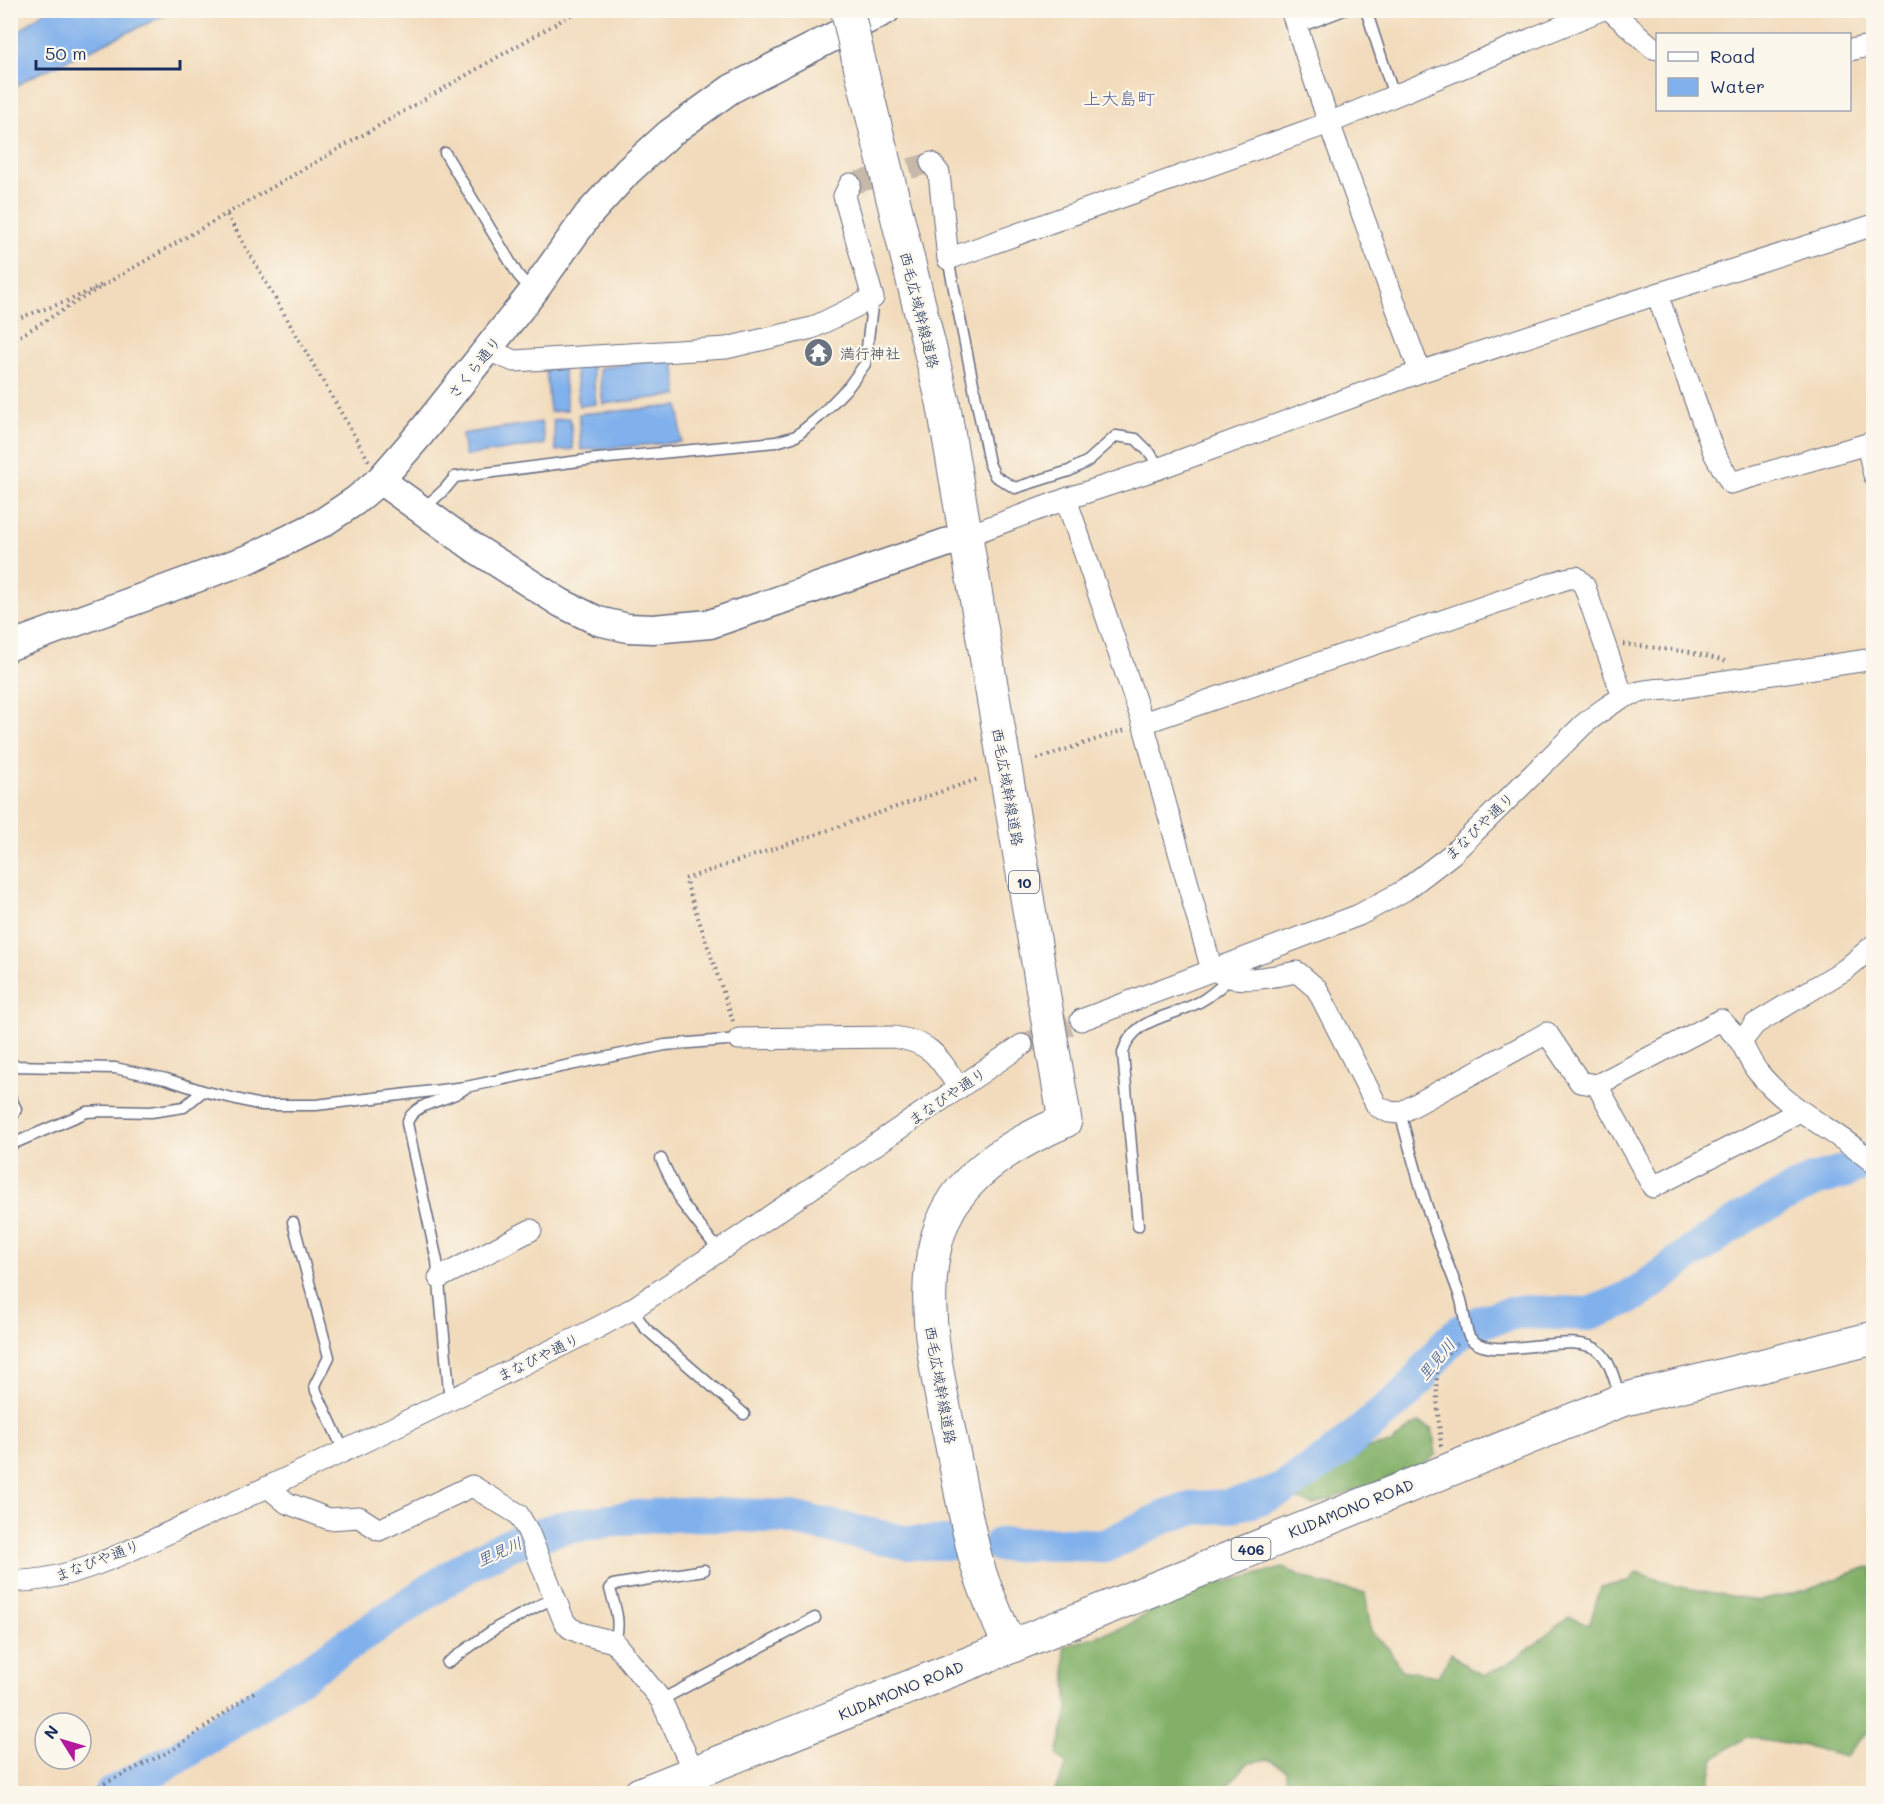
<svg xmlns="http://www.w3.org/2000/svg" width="1884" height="1804" font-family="Mali,'Klee One',sans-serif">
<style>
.forest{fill:#82b068;stroke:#4e7063;stroke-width:1.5}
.water{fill:#81b1ec;stroke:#4e70a5;stroke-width:1.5}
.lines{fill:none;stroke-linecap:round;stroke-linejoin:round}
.river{stroke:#81b1ec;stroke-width:34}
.street-tunnel{stroke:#c7b9a9;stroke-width:21;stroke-dasharray:21 10;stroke-linecap:butt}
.lane-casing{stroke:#666b7f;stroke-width:13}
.street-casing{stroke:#666b7f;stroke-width:23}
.secondary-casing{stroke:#666b7f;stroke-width:31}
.primary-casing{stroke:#666b7f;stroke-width:35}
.highway-casing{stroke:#666b7f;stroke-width:35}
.path{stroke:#666b7f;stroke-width:4;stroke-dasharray:1.5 4.5;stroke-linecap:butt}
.lane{stroke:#fff;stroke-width:10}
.street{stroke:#fff;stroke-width:21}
.secondary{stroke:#fff;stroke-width:28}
.primary{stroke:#fff;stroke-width:33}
.highway{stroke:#fff;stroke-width:33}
.primary-bridge-casing{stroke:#666b7f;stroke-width:35;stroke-linecap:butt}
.primary-bridge{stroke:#fff;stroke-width:33}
.labels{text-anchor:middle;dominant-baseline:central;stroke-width:4.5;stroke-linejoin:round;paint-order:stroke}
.shield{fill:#fbf7ec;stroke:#5e6b89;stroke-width:1.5}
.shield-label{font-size:14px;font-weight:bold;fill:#1b2f5e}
.street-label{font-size:15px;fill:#1b2f5e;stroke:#fbf7ec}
.worship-label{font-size:15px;font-weight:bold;fill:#5b616d;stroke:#fbf7ec;text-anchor:start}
.water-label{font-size:16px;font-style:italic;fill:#3a5689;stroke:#fbf7ec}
.quarter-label{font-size:18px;fill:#57608e;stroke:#fbf7ec}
</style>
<rect width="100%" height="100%" fill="#fbf7ec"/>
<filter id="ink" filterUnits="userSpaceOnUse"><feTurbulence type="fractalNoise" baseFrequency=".0167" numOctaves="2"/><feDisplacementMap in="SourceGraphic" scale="12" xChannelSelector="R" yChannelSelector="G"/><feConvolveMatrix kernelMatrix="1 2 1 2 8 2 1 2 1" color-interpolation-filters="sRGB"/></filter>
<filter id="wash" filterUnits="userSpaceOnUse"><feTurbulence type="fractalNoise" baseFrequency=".008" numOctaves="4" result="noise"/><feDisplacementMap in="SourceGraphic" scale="24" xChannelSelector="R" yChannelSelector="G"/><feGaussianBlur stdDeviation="1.35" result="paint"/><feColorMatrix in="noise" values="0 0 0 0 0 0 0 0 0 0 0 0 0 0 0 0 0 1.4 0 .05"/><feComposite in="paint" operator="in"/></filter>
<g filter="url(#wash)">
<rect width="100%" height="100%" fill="#f2dbbc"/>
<g class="forest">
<path d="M1419,1423l13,6 4,25 -17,14 -105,37 -18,-6 -2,-10 35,-26 47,-17 15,-2 21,-18z"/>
<path d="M1283,1568l38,16 44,9 6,38 18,18 12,21 37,6 13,-23 19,16 15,6c34,-15 55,-35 84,-58l20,8 12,-38 27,-5 9,-10 38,14 84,15 51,-12 52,-20 11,-1v163l-3,-1 -26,27 -37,-11 -61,-9 -31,21 -7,29 -32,7 -389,-1 -1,-23 -18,-11 -20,4 -18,21 -19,9 -158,1 14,-29 -10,-10 11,-45 -4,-64 59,-18 61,-36z"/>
</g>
<g class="water">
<path d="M45,11v-1l129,1 -147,68 -16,11v-53z"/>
<path d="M674,358l4,37 -75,9 -4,-36z"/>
<path d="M592,365l4,39 -17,2 -4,-39z"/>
<path d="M563,367l4,43 -17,2 -4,-43z"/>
<path d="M679,406l2,36 -100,8 -2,-36z"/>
<path d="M570,418l3,31 -17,2 -3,-31z"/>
<path d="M541,422l4,22 -80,12 -3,-22z"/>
</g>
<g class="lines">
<g class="river">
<path d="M999,1545c24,-1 48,-2 72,-1 12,0 22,3 34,2l64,-31 26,-7 31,-2 26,-5 31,-12 53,-36 73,-62 36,-46 15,-14 22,-10 36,-9 71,2 21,-8 28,-13 49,-37 59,-40 66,-35 34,-10 28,-14"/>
<path d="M111,1794l67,-37 292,-193 40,-20 50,-16 83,-12 69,-2 74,3 122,26h42"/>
</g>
</g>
</g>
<g filter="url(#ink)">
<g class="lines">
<g class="street-tunnel">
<path d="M850,184l81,-21"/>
<path d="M1022,1045l59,-25"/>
</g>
<defs>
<g id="lane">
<path d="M1366,10l28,86"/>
<path d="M1297,28l47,-18"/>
<path d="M445,153l73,122 15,17"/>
<path d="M948,259l41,204 6,13 20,12 54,-17 19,-10 28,-25 20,3 14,14 10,15"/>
<path d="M423,509l22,-20 10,-12 132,-17 189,-18 20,-6 23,-19 30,-31 16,-22 8,-66"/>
<path d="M10,1066l105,2 51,11 37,12 58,14h55l150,-18 199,-42 74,-6"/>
<path d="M10,1097l6,12 -6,14"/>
<path d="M1400,1113c11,38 20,77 34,114 8,25 19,48 27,73 3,10 4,33 10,39 23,25 103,-11 129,13 11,10 15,31 20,45"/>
<path d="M10,1145l77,-33 17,-1 47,1 33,-5 19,-16"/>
<path d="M661,1159l21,44 37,48"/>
<path d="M293,1222l36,135 -14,28 1,6 28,60"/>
<path d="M1138,1226l-15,-173c10,-39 55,-35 83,-55 9,-6 17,-14 25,-20"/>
<path d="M632,1309l13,19 99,86"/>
<path d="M451,1400l-2,-10 -12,-129 -30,-138c7,-22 40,-21 57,-34"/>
<path d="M614,1642c8,-18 1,-35 -4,-53l3,-4 91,-15"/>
<path d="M447,1663l49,-35 59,-31"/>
<path d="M661,1700l154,-82"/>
</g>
<g id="street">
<path d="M1291,10l38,113 91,249"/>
<path d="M1610,10l43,38 5,1"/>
<path d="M1850,50l24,-5"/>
<path d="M931,163l8,10 9,86 381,-136 272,-113"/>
<path d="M1657,294l57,159 17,30 143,-41"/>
<path d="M488,350l26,11 212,-13 86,-20 61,-30 -29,-102 6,-12"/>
<path d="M1867,444l7,31"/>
<path d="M1066,499l77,224 67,240c14,26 64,13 87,9l20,17 60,117 12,6 11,1 147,-80 33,49 17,3 56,102 147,-76"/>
<path d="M966,536l100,-37 94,-31 260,-96 237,-78 217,-69"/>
<path d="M1143,723l422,-144 11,-2 8,8 39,112"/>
<path d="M1081,1020l278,-105 46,-25 47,-36 131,-129c33,-26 46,-36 89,-36l202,-30"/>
<path d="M739,1039l155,-2c39,6 44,20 65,51"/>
<path d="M1741,1042l14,-18 91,-55 28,-24"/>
<path d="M1597,1085l124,-65c7,8 15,15 21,24 5,9 9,20 16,28 30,38 79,59 116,91"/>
<path d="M439,1278l92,-48"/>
<path d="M268,1487l19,16 42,16 30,-2 20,13 93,-44 46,28 10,17 36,90 6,7 13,6 31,8 47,58 33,72"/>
<path d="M10,1581c65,3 142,-42 201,-68 130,-59 258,-122 386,-185l35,-19 87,-58 303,-206"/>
</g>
<g id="secondary">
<path d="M380,480l96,69 85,54 37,18 30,7 25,1 57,-5 256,-88"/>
<path d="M10,646l241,-88 71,-35 33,-22 25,-21 40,-46 113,-142 55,-77 40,-44 42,-38 61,-44 155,-79"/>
</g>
<path id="primary" d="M858,57l85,345 122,719c-41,18 -84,41 -110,78 -47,70 -17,177 -2,252 8,39 14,78 25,116 8,27 21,54 32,80"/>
<path id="highway" d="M640,1794l370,-147 612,-247 252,-62"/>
</defs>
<use href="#lane" class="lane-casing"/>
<use href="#street" class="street-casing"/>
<use href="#secondary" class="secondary-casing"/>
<use href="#primary" class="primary-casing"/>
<use href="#highway" class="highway-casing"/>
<g class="path">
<path d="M227,215l142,246"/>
<path d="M10,321l58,-20 34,-16"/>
<path d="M10,342l109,-66 460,-266"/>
<path d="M1623,644l67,8 35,9"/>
<path d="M1037,759l88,-29"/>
<path d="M733,1021l-48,-142 293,-100"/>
<path d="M1441,1446c-1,-19 -8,-65 -2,-80 4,-9 12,-17 19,-22"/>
<path d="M83,1794l91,-45 80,-57"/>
</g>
<use href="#lane" class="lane"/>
<use href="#street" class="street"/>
<use href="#secondary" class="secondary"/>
<use href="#primary" class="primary"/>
<use href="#highway" class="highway"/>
<defs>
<path id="primary-bridge" d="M848,13l10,44"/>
</defs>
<use href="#primary-bridge" class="primary-bridge-casing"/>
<use href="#primary-bridge" class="primary-bridge"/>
</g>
</g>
<defs>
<symbol id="temple-disc" viewBox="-11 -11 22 22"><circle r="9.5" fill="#6b7280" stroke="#fbf7ec"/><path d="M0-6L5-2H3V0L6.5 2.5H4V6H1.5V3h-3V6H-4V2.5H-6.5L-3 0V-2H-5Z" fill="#fff"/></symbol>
</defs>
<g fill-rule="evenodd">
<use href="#temple-disc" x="802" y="336" width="33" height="33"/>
</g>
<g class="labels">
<g class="shield">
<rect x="1009" y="871" width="30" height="22" rx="4.5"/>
<rect x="1231.5" y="1538" width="39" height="22" rx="4.5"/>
</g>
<g class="shield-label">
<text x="1024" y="882">10</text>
<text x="1251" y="1549">406</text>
</g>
<g class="street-label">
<text transform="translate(920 310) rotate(76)">西毛広域幹線道路</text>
<text transform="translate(474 367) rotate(-51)">さくら通り</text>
<text transform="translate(1008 787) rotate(80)">西毛広域幹線道路</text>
<text transform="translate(1479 826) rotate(-44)">まなびや通り</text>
<text transform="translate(947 1096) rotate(-34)">まなびや通り</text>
<text transform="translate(538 1357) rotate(-26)">まなびや通り</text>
<text transform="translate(941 1385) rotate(80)">西毛広域幹線道路</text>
<text transform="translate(1351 1508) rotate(-22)">KUDAMONO ROAD</text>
<text transform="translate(97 1560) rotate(-21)">まなびや通り</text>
<text transform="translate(901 1690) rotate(-22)">KUDAMONO ROAD</text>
</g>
<g class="worship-label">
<text x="840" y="353">満行神社</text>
</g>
<g class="water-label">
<text transform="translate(1436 1359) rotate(-50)">里見川</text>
<text transform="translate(499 1551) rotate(-24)">里見川</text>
</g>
<g class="quarter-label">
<text x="1119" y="98">上大島町</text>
</g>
</g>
<rect width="1884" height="1804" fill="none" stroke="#fbf7ec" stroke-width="36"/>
<rect x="1656" y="33" width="195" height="78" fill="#fbf7ec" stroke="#a1a7b3" stroke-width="1.5"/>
<rect x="1668" y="52" width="30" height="9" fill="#ffffff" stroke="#a1a7b3" stroke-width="1.5"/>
<text x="1710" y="63" font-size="18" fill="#1b2f5e">Road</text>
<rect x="1668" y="78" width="30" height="18" fill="#81b1ec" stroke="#a1a7b3" stroke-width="1.5"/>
<text x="1710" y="93" font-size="18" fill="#1b2f5e">Water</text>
<g transform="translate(63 1741) rotate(307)"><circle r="28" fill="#fbf7ec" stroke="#a1a7b3" stroke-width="1.5"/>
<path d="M0-4.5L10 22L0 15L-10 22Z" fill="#b5179e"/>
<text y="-9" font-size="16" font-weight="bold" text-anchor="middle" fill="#1b2f5e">N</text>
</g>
<path d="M36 60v9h144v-9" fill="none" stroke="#1b2f5e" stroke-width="3"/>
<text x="45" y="60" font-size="18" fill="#1b2f5e" stroke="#fbf7ec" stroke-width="4.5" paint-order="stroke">50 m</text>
</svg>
